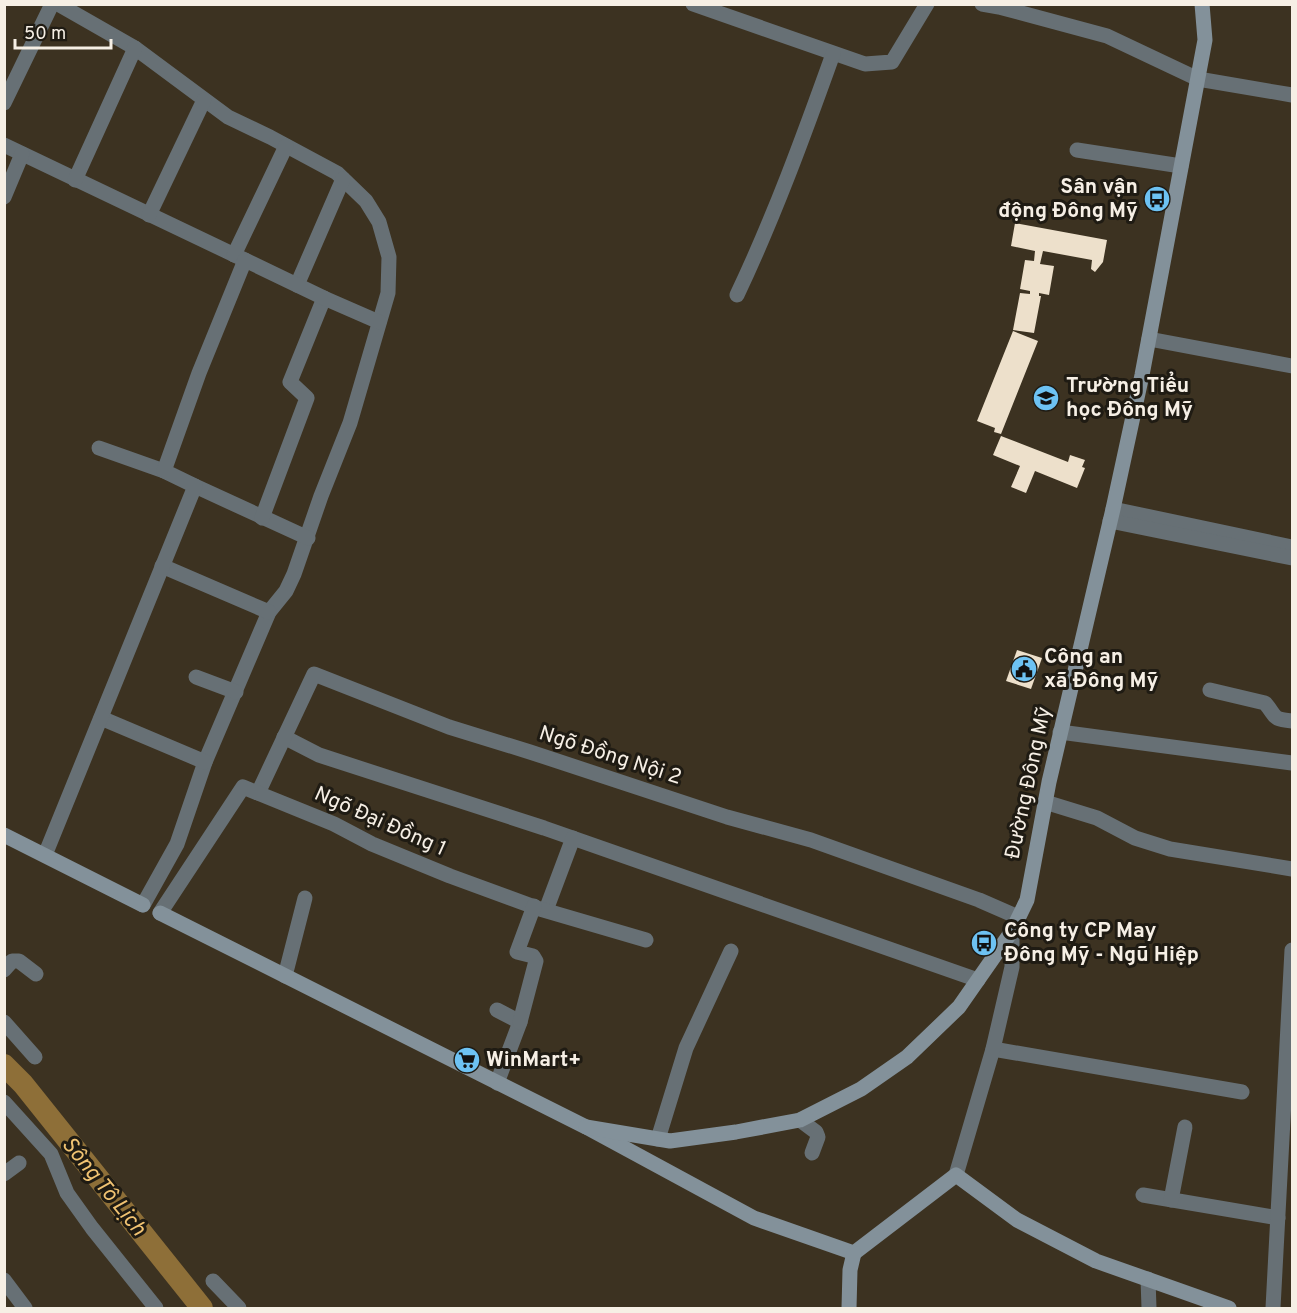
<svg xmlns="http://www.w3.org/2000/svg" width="1297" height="1313" font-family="Overpass,sans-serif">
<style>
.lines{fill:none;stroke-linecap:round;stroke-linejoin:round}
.river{stroke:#8e6f38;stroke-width:22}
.building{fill:#ede0cb}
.street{stroke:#677075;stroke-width:15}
.secondary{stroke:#83919a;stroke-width:15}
.labels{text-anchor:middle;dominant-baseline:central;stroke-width:6;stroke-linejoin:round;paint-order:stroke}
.poi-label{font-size:21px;font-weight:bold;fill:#f6efe5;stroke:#1f1b13;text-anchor:start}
.street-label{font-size:21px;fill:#f6efe5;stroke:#1f1b13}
.water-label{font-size:22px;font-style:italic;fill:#f1c372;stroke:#1f1b13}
</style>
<rect width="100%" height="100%" fill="#3c3221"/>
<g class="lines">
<path class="river" d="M4,1065l19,19 179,224"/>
</g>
<g class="building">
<path d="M1015,223l92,17 -4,22 -8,10 -4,-3 1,-9 -49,-9 -3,13 14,2 -5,29 -10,-2v3h2l-7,37 -21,-3 7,-37 10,1v-3l-10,-2 5,-29 9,1 1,-10 -24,-5z"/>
<path d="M1013,331l25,10 -37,93 -7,-2 1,-4 -18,-7z"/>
<path d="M1001,436l67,26 2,-7 15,5 -3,7 3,1 -8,20 -42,-17 -9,22 -15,-6 9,-21 -27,-11z"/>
<path d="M1017,650l25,8 -11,31 -25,-8z"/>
</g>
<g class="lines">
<g class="street">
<path d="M58,4l77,44 93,69 42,20 67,36 29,28 13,21 10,35 -1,36 -38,130 -29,73 -27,78 -8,17 -17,21 -64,150 -28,82 -34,61"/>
<path d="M693,4l172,60 27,-2 35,-58"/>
<path d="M982,4l17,3 108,29 91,43 94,16"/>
<path d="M4,103l48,-99"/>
<path d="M4,145l241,115"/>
<path d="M1077,150l104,16"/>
<path d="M75,180l60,-132"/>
<path d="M4,197l18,-43"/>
<path d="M149,215l55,-115"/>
<path d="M234,255l52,-109"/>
<path d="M297,285l46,-106"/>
<path d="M737,295c37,-78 67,-160 96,-241"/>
<path d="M1149,339l143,27"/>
<path d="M99,448l65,23"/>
<path d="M195,486l113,52"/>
<path d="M1113,509l179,38"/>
<path d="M262,518l45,-120 -17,-16 34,-84"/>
<path d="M1110,521l182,37"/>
<path d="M162,566l107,46"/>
<path d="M196,677l40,15"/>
<path d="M1210,690l55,13c12,14 6,16 27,18"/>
<path d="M101,718l104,44"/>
<path d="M1060,732l232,31"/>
<path d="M284,737l35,18 225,73 434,152"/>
<path d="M258,793l56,-119 135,53 81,25 197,65 84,23 168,60 39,17"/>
<path d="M1045,802l52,16 38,20 35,11 122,20"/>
<path d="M45,855l150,-369 -31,-15 35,-98 46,-113 79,38 55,24"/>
<path d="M546,910l27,-72"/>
<path d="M160,913l83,-126 91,37 38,20 78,32 90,33 106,31"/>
<path d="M4,970l8,-9h7l17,13"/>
<path d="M285,976l20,-78"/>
<path d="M497,1010l23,12 -23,61"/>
<path d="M4,1022l31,35"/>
<path d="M520,1022l16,-61 -3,-5 -16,-4 17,-46"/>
<path d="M993,1049l249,43"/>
<path d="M4,1102l47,52 16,39 25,35 64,80"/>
<path d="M800,1120l16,12 2,5 -6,16"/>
<path d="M658,1139l28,-91 45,-97"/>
<path d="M4,1174l15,-11"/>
<path d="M956,1175l37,-126 19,-82v-36"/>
<path d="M1143,1195l135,23"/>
<path d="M1171,1200l14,-73"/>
<path d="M1148,1279l1,29"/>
<path d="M4,1280l21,28"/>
<path d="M213,1281l26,27"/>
<path d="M1273,1308l19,-358"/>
</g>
<g class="secondary">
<path d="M4,835l139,70"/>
<path d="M160,913l426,214 168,91 100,35 102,-78 61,45 79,41 133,47"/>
<path d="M586,1127l84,14 66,-9 64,-12 61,-31 46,-32 52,-50 53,-76 15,-31 22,-118 64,-273 29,-134 63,-335 -3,-36"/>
<path d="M849,1308l1,-38 4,-17"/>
</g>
</g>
<defs>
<symbol id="bus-disc" viewBox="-11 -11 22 22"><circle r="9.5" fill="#6dc2f3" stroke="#1f1b13"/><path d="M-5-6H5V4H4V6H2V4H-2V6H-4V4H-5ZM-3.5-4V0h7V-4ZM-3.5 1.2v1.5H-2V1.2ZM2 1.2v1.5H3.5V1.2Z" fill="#111"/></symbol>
<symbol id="school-disc" viewBox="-11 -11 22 22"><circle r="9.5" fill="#6dc2f3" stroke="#1f1b13"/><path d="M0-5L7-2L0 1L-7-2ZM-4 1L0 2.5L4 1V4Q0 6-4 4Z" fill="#111"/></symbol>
<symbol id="civic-disc" viewBox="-11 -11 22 22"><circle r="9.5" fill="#6dc2f3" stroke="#1f1b13"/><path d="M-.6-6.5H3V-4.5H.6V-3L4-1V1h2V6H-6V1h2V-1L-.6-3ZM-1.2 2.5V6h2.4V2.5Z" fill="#111"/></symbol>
<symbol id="supermarket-disc" viewBox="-11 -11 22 22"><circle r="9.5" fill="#6dc2f3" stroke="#1f1b13"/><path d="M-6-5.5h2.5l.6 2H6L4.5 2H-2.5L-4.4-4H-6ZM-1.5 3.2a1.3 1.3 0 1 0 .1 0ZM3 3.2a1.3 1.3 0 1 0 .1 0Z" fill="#111"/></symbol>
</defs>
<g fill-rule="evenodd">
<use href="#bus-disc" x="1142" y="184" width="30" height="30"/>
<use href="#school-disc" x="1031" y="383" width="30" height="30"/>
<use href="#civic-disc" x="1009" y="654" width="30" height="30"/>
<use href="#bus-disc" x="969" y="928" width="30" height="30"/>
<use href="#supermarket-disc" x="452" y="1045" width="30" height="30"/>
</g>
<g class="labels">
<g class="poi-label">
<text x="1138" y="187" text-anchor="end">Sân vận<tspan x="1138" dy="24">động Đông Mỹ</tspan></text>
<text x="1066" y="386">Trường Tiểu<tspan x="1066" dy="24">học Đông Mỹ</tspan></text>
<text x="1044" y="657">Công an<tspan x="1044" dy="24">xã Đông Mỹ</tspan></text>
<text x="1004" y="931">Công ty CP May<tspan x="1004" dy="24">Đông Mỹ - Ngũ Hiệp</tspan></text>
<text x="486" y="1060">WinMart+</text>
</g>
<g class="street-label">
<text transform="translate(610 756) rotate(18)">Ngõ Đồng Nội 2</text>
<text transform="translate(1029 783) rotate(-78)">Đường Đông Mỹ</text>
<text transform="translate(380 822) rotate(24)">Ngõ Đại Đồng 1</text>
</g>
<g class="water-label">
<text transform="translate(103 1187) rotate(51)">Sông Tô Lịch</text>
</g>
</g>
<rect width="1297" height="1313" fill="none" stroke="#f6efe5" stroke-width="12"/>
<path d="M15 39v9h96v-9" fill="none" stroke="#f6efe5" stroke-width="3"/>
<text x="24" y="39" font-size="18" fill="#f6efe5" stroke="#1f1b13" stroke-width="4.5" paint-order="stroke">50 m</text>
</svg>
